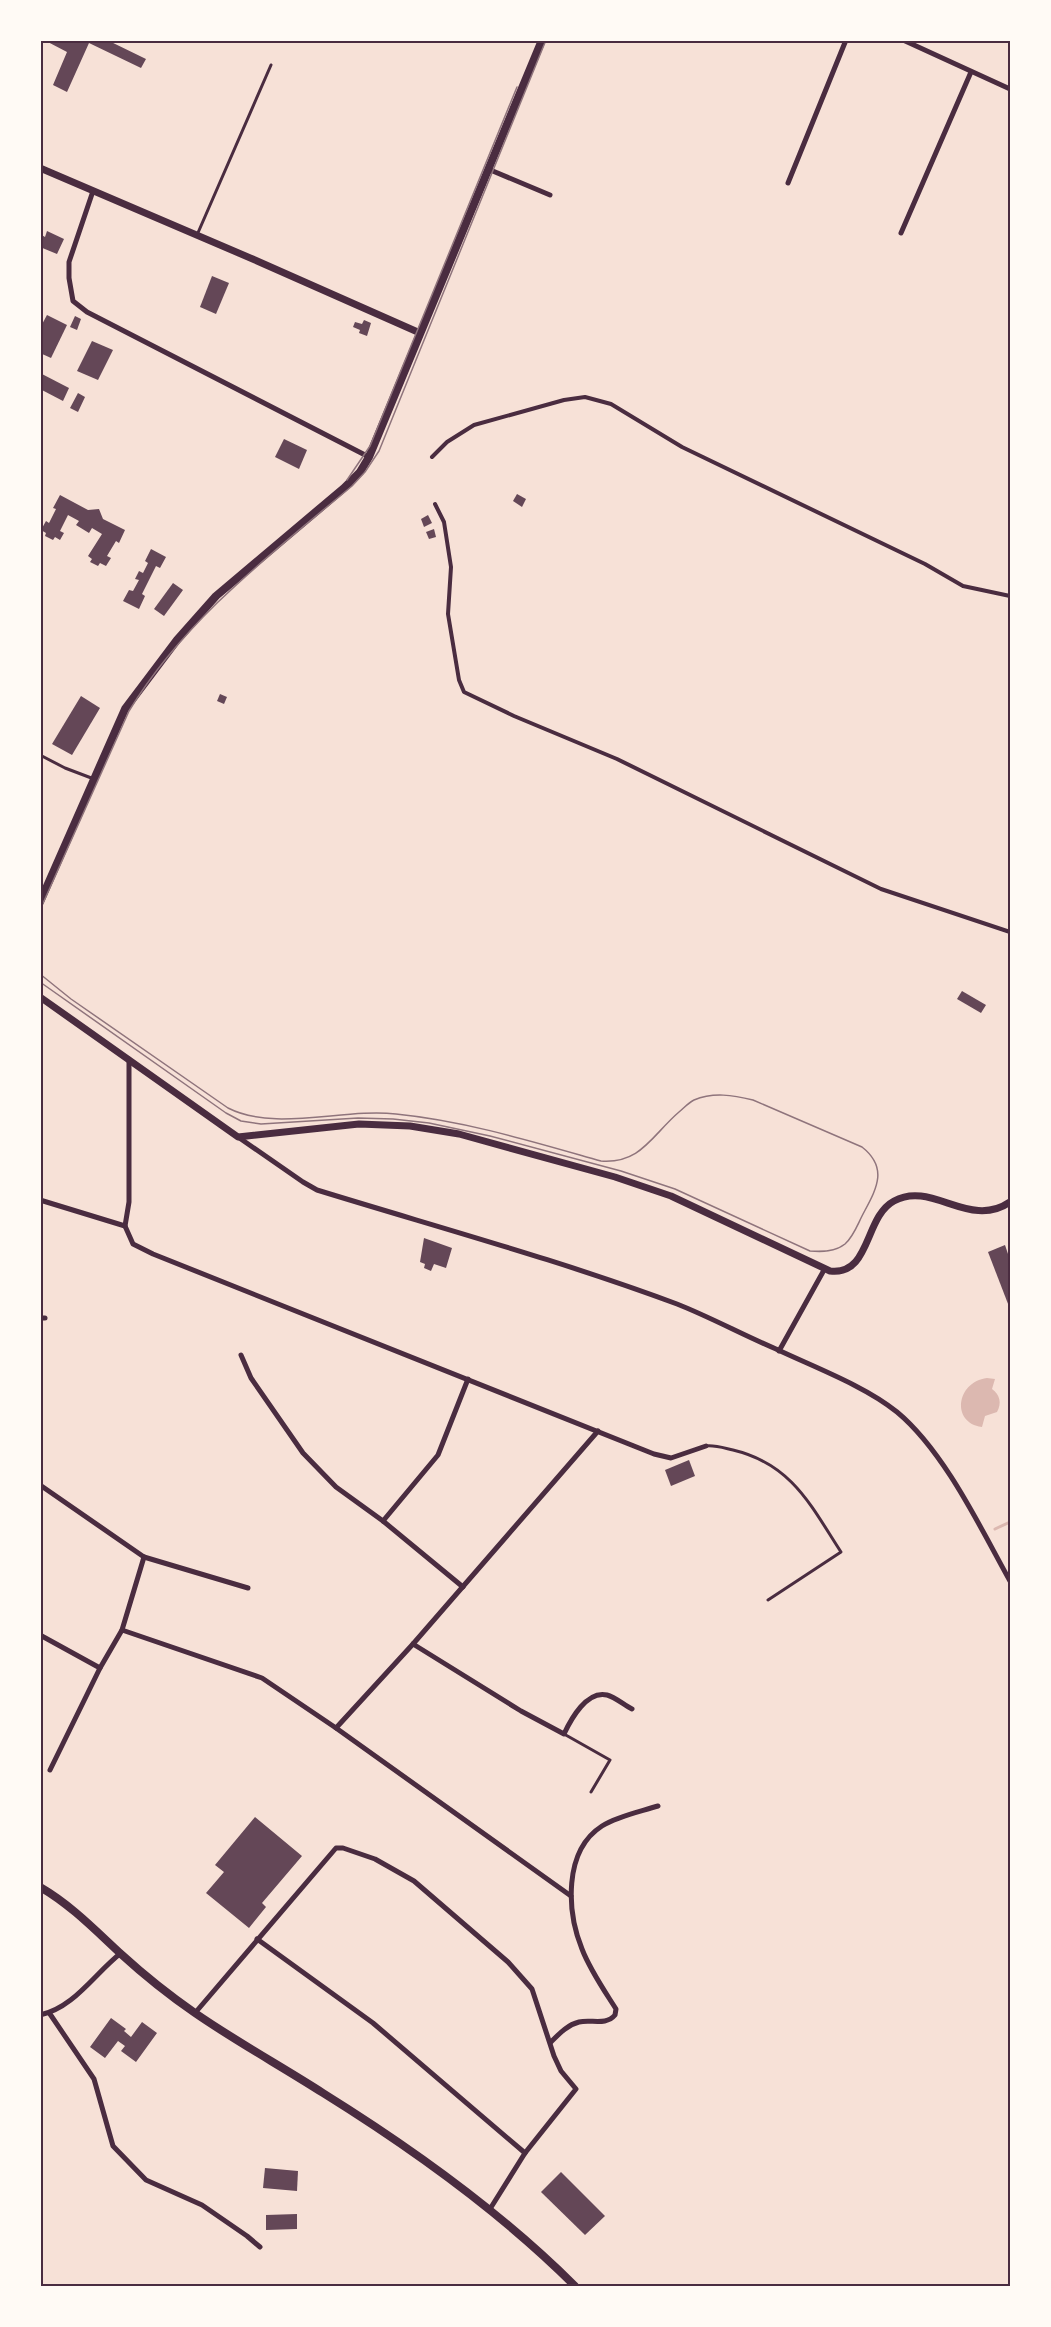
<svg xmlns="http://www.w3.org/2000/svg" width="1051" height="2327" font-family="'Fira Sans Condensed',sans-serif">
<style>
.water{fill:#dcb8b0}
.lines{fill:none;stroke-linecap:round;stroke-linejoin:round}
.stream{stroke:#dcb8b0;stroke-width:3}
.building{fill:#644757}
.service{stroke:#4a2c40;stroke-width:3}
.pedestrian{stroke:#4a2c40;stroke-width:4}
.minor{stroke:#4a2c40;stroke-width:5}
.tertiary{stroke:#4a2c40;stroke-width:7}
.secondary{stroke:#4a2c40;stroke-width:8}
.primary{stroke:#4a2c40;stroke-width:8}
.tram{stroke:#8f747c;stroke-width:1.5}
.neatline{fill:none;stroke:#4a2c40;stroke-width:2}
</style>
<rect width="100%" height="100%" fill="#f7e1d7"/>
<path class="water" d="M987,1378l8,1 -3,10c8,6 10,14 5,23l-12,4 -3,11c-31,-4 -26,-45 5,-49z"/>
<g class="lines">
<path class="stream" d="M995,1529l15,-7"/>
</g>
<g class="building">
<path d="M44,40h63l39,19 -5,9 -52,-25 -22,49 -14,-7 14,-33z"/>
<path d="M47,231l17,8 -7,15 -17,-7 2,-4 -2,-9 5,3z"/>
<path d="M212,276l17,7 -13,31 -16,-7z"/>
<path d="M47,315l20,10 -16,33 -11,-5v-25z"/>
<path d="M75,316l6,3 -4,11 -7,-3z"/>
<path d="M364,320l7,3 -4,13 -8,-3 1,-3 -7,-3 2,-5 7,2z"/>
<path d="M92,341l21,9 -15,30 -21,-9z"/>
<path d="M40,373l29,15 -6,13 -23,-12z"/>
<path d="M78,393l7,4 -7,15 -8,-4z"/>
<path d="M284,439l23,11 -8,19 -24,-12z"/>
<path d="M517,494l9,5 -4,8 -9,-6z"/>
<path d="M60,495l28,15 11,-1 4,10 22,11 -6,13 -3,-2 -9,15 4,2 -5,8 -6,-3 -2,3 -8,-4 2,-3 -4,-3 14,-22 -10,-6 -3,5 -13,-8 3,-4 -11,-6 -8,16 4,2 -4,7 -5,-3 -2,3 -8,-4 1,-3 -5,-3 5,-9 3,2 7,-14 -3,-1z"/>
<path d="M428,515l4,8 -8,4 -3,-8z"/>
<path d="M434,529l2,8 -7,2 -3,-7z"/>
<path d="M151,549l15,8 -6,11 -4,-2 -14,28 3,2 -6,13 -16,-8 6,-11 4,1 6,-11 -4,-1 4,-8 4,2 5,-10 -3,-2z"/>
<path d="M173,583l10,7 -19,26 -10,-7z"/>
<path d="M220,694l7,3 -3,7 -7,-3z"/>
<path d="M81,696l19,12 -28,47 -20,-11z"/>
<path d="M962,991l24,14 -5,8 -24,-14z"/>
<path d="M424,1238l28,10 -6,20 -12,-4 -3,7 -7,-3 1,-4 -5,-2z"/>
<path d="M1005,1245l5,15v49l-22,-57z"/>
<path d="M689,1460l6,16 -24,10 -6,-16z"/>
<path d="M255,1817l47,39 -40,47 4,4 -17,21 -43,-35 18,-21 -9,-7z"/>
<path d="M111,2018l15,11 -2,2 7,6 11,-15 15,11 -21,29 -15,-11 4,-5 -7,-5 -13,17 -15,-11z"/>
<path d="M265,2168l33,3 -1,20 -34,-3z"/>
<path d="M561,2172l44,44 -20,19 -44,-43z"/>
<path d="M297,2214v15l-31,1v-15z"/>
</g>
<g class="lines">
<g class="service">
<path d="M197,235l74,-170"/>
<path d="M40,755l25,13 29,11"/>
<path d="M706,1446c9,-1 18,2 27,4 59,14 78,56 108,102l-73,48"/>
<path d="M564,1734l46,26 -19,32"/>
</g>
<g class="pedestrian">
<path d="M432,457l15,-15 27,-17 90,-25 21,-3 26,7 71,43 243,117 38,22 47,10"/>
<path d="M435,504l9,18 7,45 -3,47 11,66 5,12 50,24 103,43 264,130 129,43"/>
</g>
<g class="minor">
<path d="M903,40l107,49"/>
<path d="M488,169l62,26"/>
<path d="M788,183l58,-143"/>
<path d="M93,191l-24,71v16l4,23 14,11 282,145"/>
<path d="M901,233l70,-161"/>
<path d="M238,1137l65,45 14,8c120,37 242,70 360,114 33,13 66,31 99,45 38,18 89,37 121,63 47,39 83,115 113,169"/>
<path d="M40,1200l85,26 4,-24v-143"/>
<path d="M125,1226l8,18 20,10 501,200 17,4 35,-12"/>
<path d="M40,1318h5"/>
<path d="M779,1351l45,-81"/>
<path d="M241,1355l10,23 52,75 33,34 47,34 80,66"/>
<path d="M40,1485l104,72 104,31"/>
<path d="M383,1521l55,-66 30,-76"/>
<path d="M122,1630l140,48 74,50 235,168"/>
<path d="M40,1635l60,33"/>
<path d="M413,1644l108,67 43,23c7,-15 23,-44 43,-39 8,2 17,10 25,14"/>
<path d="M336,1728l77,-84 185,-213"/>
<path d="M50,1770l50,-102 22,-38 22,-73"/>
<path d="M257,1939l116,84 152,130"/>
<path d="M195,2013l141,-165h7l32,11 39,22 94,81 24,27 22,67 7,15 15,18 -51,64 -35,56"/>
<path d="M50,2014l44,65 19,67 33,34 56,25 45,31 13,11"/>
<path d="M40,2015c34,-7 55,-42 81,-62"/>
<path d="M551,2042c8,-8 16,-17 28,-20 12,-3 27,4 36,-7l1,-6c-12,-19 -26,-39 -34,-60 -15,-37 -19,-98 20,-123 16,-10 37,-14 56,-20"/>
</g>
<g class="tertiary">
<path d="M40,168l215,92 165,73"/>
<path d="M40,997l198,140 121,-13 51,2 49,8 156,43 56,19 159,75c41,5 34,-54 64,-70 38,-21 75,29 116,1"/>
</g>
<path class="secondary" d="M40,902l85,-193 52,-69 39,-44 128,-108 16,-16 9,-15 173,-417"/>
<path class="primary" d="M40,1887c31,18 55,43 81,67 23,21 48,41 74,59 42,29 86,53 128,80 90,56 177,118 252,193"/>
<g class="tram">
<path d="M347,480l23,-34 147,-359"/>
<path d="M40,910l89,-199c56,-92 142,-157 223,-225l13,-14 14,-21 167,-411"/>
<path d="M40,974l31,25 157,109c47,24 115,0 168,6 70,7 138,28 205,47 40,3 51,-26 78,-49 5,-4 9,-9 15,-12 19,-8 39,-5 59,0l109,47c28,22 13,44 0,69 -5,10 -9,21 -17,28 -10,8 -23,8 -35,7l-135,-62 -54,-18 -131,-35 -61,-13 -36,-4 -35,-1 -97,6 -20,-3 -15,-8 -186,-131"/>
</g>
</g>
<rect width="1051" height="2327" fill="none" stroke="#fffaf5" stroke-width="84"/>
<rect x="42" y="42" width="967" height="2243" class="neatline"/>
</svg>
